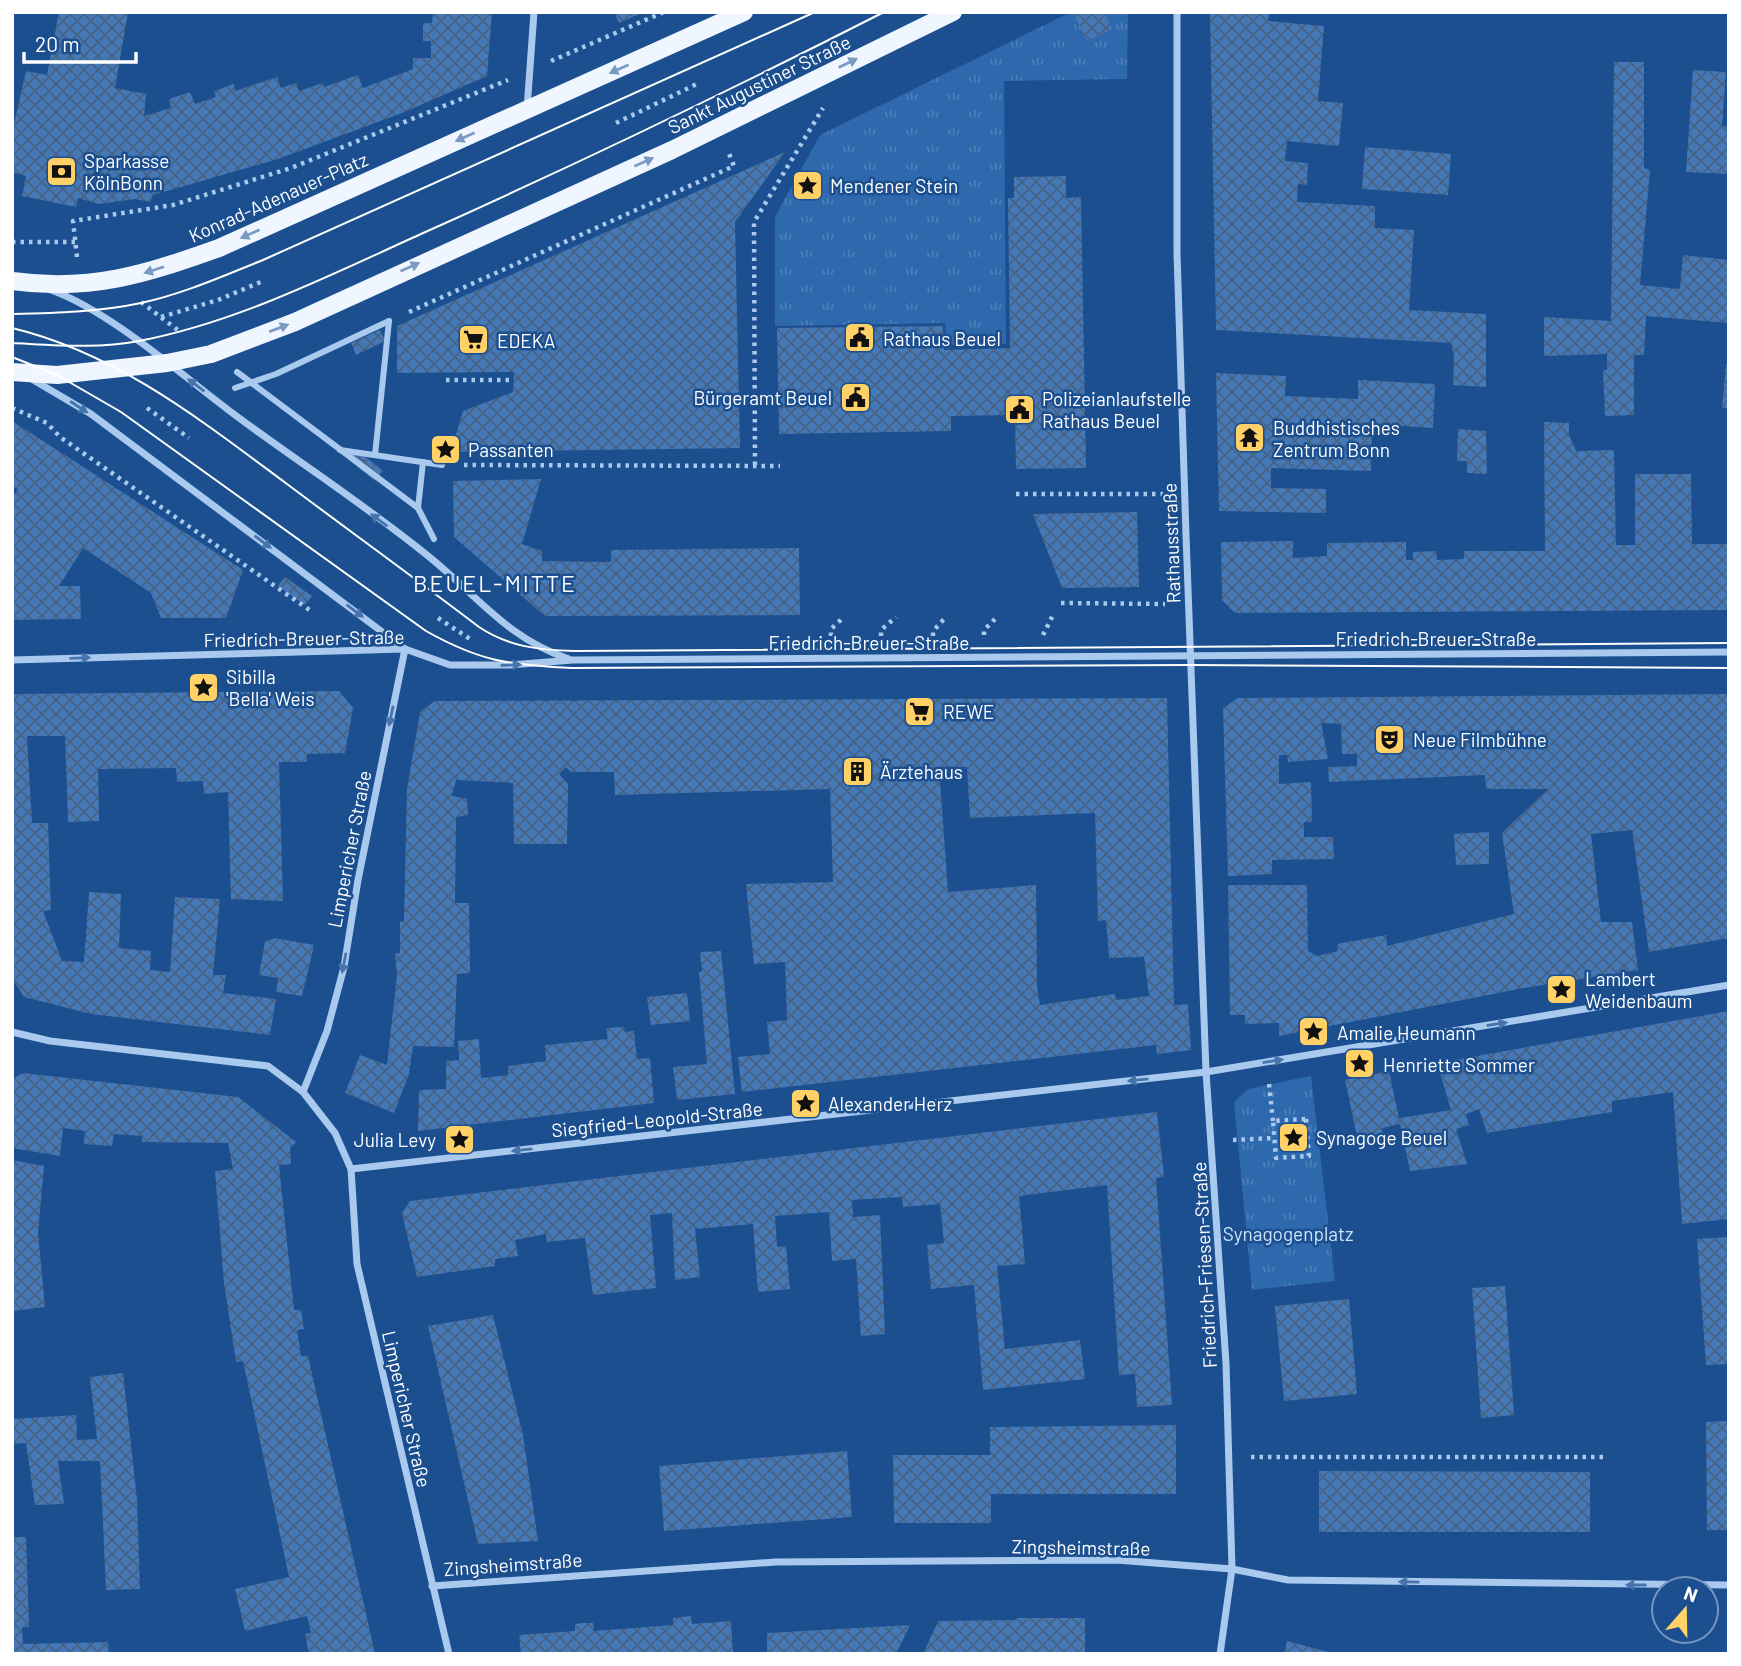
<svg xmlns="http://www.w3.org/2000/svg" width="1741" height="1666" font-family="Barlow,sans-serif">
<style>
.grass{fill:url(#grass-tufts)}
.building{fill:url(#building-cross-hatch);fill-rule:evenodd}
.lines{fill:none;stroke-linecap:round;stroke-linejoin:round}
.path{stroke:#a9c9ee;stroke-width:4.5;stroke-dasharray:3.5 5;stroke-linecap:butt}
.pedestrian{stroke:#a9c9ee;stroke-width:6}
.minor{stroke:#a9c9ee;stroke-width:7}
.primary{stroke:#f0f6ff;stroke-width:18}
.tram{stroke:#fff;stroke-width:2}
.oneway{fill:#7b9ac1}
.oneway2{fill:#4674ac}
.labels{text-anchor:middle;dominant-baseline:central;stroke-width:5;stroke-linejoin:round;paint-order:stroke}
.street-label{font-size:19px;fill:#fff;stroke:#1b4f8f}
.poi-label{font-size:19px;fill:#fff;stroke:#1b4f8f;text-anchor:start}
.park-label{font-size:19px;fill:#cfe3fa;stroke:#1b4f8f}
.quarter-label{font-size:23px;letter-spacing:2px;fill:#fff;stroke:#1b4f8f}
</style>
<defs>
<pattern id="grass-tufts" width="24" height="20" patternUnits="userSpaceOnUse" patternTransform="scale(1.75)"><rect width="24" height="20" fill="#2e69ad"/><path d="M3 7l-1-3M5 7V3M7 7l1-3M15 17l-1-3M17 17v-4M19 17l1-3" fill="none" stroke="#4d80b9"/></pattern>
<pattern id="building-cross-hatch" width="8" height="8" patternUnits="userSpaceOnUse" patternTransform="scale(1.75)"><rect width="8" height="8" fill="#4478b7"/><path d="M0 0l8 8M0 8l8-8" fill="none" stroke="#486282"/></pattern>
</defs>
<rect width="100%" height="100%" fill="#1b4f8f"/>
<g class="grass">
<path d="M1071,12h57l-1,67 -123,2 2,263 -60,1 -1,-22 -170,3v-109l45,-82z"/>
<path d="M1311,1076l24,205 -83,9 -18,-188 14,-13z"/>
</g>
<g class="building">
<path d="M59,12h69l-13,76 31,6 -2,22 27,-8 -2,-9 21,-7 5,12 21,-7 -2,-6 20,-7 1,7 42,-14 4,11 15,-5 3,8 24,-8 1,4 34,-12 5,13 50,-19v-11h18v-17h-8v-18h9l1,-11h59l-5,64 -85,37 -124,46 -125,36 -3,7 -15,-3 -36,5 -21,-6 -2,9 -54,-11 4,-20 -14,-4v-39l14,-62 21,4z"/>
<path d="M614,12h30l-25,11z"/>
<path d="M1080,12h24l8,17 -25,12 -13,-26z"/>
<path d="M1210,12h59l-1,9 56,5 -6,75 25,2 -4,43 -52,-5 -2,20 23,2 -1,22 -9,-1 -1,18 78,4v22l39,2 -5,80 77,4v73l-33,-2 1,-29 -3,-13 -235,-13z"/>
<path d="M1614,62h30v106l6,2 -10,115 40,4 3,-34 46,5v63l-83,-7 -2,39h-10v60l-29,1 -2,-46h4v-16l-63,2v-39l67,4z"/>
<path d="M1693,70l33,2 -4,54 7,1v47l-43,-2z"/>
<path d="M1365,147l86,7 -3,41 -86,-6z"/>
<path d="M785,152l-50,70 5,226 -289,4 12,-41 50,-19 1,-20 -117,1v-47z"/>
<path d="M1066,176v22l15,-1 5,271 -70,1 -1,-54 -64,1v15l-172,3 -2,-106 166,-2 1,24 66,-2 -2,-150h6v-21z"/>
<path d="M380,330l5,11 -29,14 -5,-12z"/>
<path d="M1726,364h3v44h-7z"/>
<path d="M1216,373l70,3 -1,20 73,3v-19l77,4 -2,44 -61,-4 -1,47 -100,-3v20l55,1v24l-107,-2z"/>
<path d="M12,421l231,149 -17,48h-65l-10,-25 -68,-45 -24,38h21l1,33 -69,1v-122l6,-9 -6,-3z"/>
<path d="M1544,422l25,1v12l7,16 38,-1 2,95h19v-71h56l1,70h37v66l-494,3 -13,-13 -1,-58 72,-1v17l34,-2v-13l79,-1v18h7v-8l23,-1 1,9 27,-1v-8h81z"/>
<path d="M1458,429l28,2 1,43 -20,-1v-12h-10z"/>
<path d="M357,450l26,21 -8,10 -26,-21z"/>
<path d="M541,479l-19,65 20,7v10l69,1v-12l188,-2 1,67 -255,1 -91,-79 -1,-56z"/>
<path d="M1137,512l2,75 -77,1 -29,-74z"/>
<path d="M285,577l27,19 -7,9 -27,-19z"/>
<path d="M339,691l14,17 -8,45 -38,1v8h-28l4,139 -52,-2 -3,-107 -24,2 -1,-13 -26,1 -1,-14 -78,1 1,52 -31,1 -3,-86h-38l5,87h16l3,87 -8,1 19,50 22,1 5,-70 32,2 -2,54 32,3 -1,19 20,2 5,-75 45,2 -7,76h13l-3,18 53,6 -6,36 -179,-21 -67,-17 -12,-19v-284z"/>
<path d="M1729,694v244l-80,14 -17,-122 -41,4 10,88h31l6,48 -114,18 -245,48v-13l-34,1v-9h-15l-2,-130h79l1,66 9,5 21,-5 -1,-7 49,-9 1,11 127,-32 -12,-81 46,-44h-62l-1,-14 -156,7 -1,-15 29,-1v-12h-15l-1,-30 -20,-1 7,36 -40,3 -1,-7h-8v29l32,-2 1,40h-8v15h29l1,22 -62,1v14l-44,2 -5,-168 15,-10z"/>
<path d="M1167,698l7,307 14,-1 3,46 -34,4 -1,-9 -414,47 -4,-35 32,-3 -3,-32 20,-2 -2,-58 -31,2 -8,-80 87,-2 -3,-93 -215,6 -1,-23h-43l-5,-5 -7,7 9,10 -1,60h-53l-1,-61 -57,-3 -4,16 15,3 1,16 -12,2 -1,86h14l1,70 -13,1 -3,73 -41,-1 -4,28 -15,39 -49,-20 15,-38 27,10 10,-90 -2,-21 5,-1v-31l4,-1 3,-131 13,-78 14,-11zM939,767h28l3,51 125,-5 3,108 8,-1 3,38 35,-1 5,39 -32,4 -3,-6 -74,11 -3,-19 -1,-101 -88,7z"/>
<path d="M1489,832v32l-33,1 -2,-31z"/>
<path d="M275,938l39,7 -12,51 -26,-4 2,-14 -19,-3 6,-33z"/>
<path d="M721,951l14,143 -58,6 -4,-33 34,-3 -8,-92h3l-2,-20z"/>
<path d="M687,993l3,28 -39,4 -4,-28z"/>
<path d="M1729,1011v208l-47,5 -9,-132 -61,9v11l-125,21 -8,-24 -13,5 3,11 -13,4 11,35 -57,7 -10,-47 -18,4 2,8 -26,5 -13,-61 44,-9 10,47 52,-8 -14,-47z"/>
<path d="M624,1027l1,5 9,-1 3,28 13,-1 4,45 -236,28 1,-41 27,-1v-28l13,-1 -1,-19 21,-2 2,39 27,-3v-9l38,-5 -1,-16 63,-6 -2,-11z"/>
<path d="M23,1073l215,24 58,45 -6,6 1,16 -12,1 15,145h7l3,19 -7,1 4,26h7l67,298h-66l-4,-20 6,-1 -4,-17 -62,15 -10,-42 54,-12 -46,-216 -7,1 -12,-79 -9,-112 18,-2 -5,-26 -86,-1v-6l-28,-2 -2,12 -28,-2 1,-13 -22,-3 -3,28 -48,-8v-69z"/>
<path d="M1157,1112l7,65 -8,1 16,227 -35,2 -2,-33 -16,1 -12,-190 -88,11 6,68 -28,2 8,83 75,-9 5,39 -102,11 -9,-105 -43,4 -4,-44 17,-2 -4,-39 -37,3 -1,-10 -50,3 1,17 27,-2 5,119 -24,2 -5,-77 -24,2 -3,-49 -54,4 2,31 9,-1 4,43 -32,3 -5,-68 -58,5 5,48 -25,3 -3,-67 -22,2 6,73 -63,7 -8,-57 -38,4 -1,-8 -31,6 3,16 -23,3v7l-78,11 -15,-64 8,-12z"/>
<path d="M12,1160l32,6 -6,67 7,74 -33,4z"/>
<path d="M1729,1237v127l-23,1 -9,-126z"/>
<path d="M1505,1286l9,129 -33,3 -9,-130z"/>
<path d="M1349,1299l8,95 -73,7 -9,-95z"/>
<path d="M493,1315l30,120 15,106 -60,3 -50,-218z"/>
<path d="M123,1373l14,126 3,90 -34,1 -6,-129h-42l6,43 -29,1 -9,-62 -14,1v-25l64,-4 1,25 20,-1 -7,-62z"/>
<path d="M1729,1421v109h-22l-1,-108z"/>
<path d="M1176,1425v69h-185v29h-97l-1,-68h97v-28z"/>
<path d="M847,1451l5,66 -188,14 -5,-65z"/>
<path d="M1319,1471l271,1v60h-271z"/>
<path d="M12,1537h14l3,90h-7l1,17 85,-2 1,12h-97z"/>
<path d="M691,1616l1,8 39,-3 2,33h-212l-2,-19 56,-4v-7l9,-1h9l1,8 79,-6v-7z"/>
<path d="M1016,1618h69v36l-161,-2 14,-31 78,-1z"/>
<path d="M910,1625l-14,29h-129v-21z"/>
<path d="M1287,1641l45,12v1h-48z"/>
</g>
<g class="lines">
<g class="path">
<path d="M551,61l113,-49"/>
<path d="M616,123l83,-40"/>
<path d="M12,242h63"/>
<path d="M77,257l-4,-36 100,-16 118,-37 217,-88"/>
<path d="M141,302l38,29"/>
<path d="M409,312l325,-146 -6,-15"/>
<path d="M161,317l57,-17 45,-19"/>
<path d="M446,380h68"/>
<path d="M12,408l35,15 13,14 251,174"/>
<path d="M147,408l42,30"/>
<path d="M464,465l316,1"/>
<path d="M755,465l-1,-243 69,-114"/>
<path d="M1016,494h147"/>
<path d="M1061,603l104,1"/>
<path d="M438,618l32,21"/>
<path d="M984,635v-5l14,-14"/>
<path d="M1043,635l11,-22"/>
<path d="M831,636v-7l13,-12"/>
<path d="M881,636v-6l15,-13"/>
<path d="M933,636v-5l13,-14"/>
<path d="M1269,1084l4,37"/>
<path d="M1306,1119l3,37 -33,2 -3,-37z"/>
<path d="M1233,1140l41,-2"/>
<path d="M1251,1457h354"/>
</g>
<g class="pedestrian">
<path d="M237,372l181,136 16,31"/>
<path d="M235,388l41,-14 113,-53"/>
<path d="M340,450l102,15"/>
<path d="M375,455l14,-134"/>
<path d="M418,508l5,-46"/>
</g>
<g class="minor">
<path d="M1177,12v241l9,282 20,537 20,291 6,206 -12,85"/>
<path d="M527,109l7,-97"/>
<path d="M51,290c59,21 133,87 184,125 66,49 135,93 198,145 47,39 76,79 136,99"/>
<path d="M30,378l61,36 314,235"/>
<path d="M12,660l393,-11 45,16h60l63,-5 1156,-8"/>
<path d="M12,1032l38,9 218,25 35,26 32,41 16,36 6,95 92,390"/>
<path d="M303,1092l24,-61 17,-64 14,-87 47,-231"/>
<path d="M351,1169l855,-97 523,-87"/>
<path d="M432,1586l344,-24 340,-2 116,9 56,11 441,5"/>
</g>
<g class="primary">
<path d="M12,281c79,11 134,-7 207,-33l525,-236"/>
<path d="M12,372l45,3 110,-12 44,-9 84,-32 377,-172 281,-138"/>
</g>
<g class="tram">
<path d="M12,314c43,-1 87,-2 129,-11 42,-9 82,-27 122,-43l552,-248"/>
<path d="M12,328c105,25 190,93 275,156 64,48 129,95 192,143 30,20 60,23 95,24l1155,-8"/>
<path d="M12,343c42,2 86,6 127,-2 99,-19 191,-66 282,-107 156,-70 310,-144 463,-222"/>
<path d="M12,357l45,18 64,37 305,219c55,31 84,34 146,37l619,-3 538,3"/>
</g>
</g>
<defs><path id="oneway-solid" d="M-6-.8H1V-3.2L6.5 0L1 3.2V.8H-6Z" transform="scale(1.75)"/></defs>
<g class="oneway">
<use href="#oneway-solid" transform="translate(848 63) rotate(-26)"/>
<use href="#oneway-solid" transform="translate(619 69) rotate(156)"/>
<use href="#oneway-solid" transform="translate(465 137) rotate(156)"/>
<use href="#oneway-solid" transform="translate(644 162) rotate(-24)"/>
<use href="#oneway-solid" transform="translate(250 234) rotate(156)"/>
<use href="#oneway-solid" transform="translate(410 267) rotate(-24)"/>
<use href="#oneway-solid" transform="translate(154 270) rotate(162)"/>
<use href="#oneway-solid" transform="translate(279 328) rotate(-21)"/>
</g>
<g class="oneway2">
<use href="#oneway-solid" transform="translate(196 385) rotate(-143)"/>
<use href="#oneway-solid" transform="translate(79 407) rotate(33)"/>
<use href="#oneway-solid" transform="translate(379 520) rotate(-143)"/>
<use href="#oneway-solid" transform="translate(263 542) rotate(37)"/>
<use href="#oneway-solid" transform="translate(355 611) rotate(37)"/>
<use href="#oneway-solid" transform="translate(80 658) rotate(-2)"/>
<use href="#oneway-solid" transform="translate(511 665) rotate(-2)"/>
<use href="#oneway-solid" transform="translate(391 716) rotate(102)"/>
<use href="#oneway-solid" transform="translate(344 963) rotate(101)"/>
<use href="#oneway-solid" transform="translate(1497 1024) rotate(-9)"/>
<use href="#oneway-solid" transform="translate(1273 1061) rotate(-9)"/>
<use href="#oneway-solid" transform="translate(1138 1080) rotate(174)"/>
<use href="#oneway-solid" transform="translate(522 1150) rotate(174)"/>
<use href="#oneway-solid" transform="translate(1409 1582) rotate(-179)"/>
<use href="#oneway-solid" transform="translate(1636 1585) rotate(180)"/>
</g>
<defs>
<symbol id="bank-square" viewBox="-11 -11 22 22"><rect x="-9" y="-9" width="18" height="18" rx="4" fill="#ffd166" stroke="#1b4f8f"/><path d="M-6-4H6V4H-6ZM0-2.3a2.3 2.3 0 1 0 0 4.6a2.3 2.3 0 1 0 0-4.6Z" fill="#111"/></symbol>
<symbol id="sight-square" viewBox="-11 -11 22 22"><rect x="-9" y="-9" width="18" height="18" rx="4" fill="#ffd166" stroke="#1b4f8f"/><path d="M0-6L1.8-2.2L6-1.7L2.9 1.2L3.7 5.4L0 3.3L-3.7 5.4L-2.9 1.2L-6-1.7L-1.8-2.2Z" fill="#111"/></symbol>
<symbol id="civic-square" viewBox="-11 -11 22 22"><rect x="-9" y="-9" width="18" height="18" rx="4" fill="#ffd166" stroke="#1b4f8f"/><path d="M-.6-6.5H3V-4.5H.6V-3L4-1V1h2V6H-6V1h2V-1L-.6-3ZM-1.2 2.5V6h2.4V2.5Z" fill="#111"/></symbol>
<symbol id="supermarket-square" viewBox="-11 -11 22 22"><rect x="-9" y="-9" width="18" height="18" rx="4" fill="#ffd166" stroke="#1b4f8f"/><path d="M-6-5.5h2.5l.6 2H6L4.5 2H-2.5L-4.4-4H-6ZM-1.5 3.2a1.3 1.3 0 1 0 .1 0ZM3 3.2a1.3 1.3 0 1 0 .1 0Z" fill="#111"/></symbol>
<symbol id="temple-square" viewBox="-11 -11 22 22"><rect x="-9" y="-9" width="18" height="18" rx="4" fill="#ffd166" stroke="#1b4f8f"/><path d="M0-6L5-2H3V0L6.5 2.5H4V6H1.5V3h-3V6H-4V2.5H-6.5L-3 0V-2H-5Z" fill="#111"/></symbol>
<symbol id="theatre-square" viewBox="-11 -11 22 22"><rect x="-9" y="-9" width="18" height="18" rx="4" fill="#ffd166" stroke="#1b4f8f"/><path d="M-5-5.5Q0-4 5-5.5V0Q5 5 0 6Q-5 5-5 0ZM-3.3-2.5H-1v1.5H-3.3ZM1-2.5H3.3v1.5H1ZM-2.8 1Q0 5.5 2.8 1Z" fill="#111"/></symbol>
<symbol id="building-square" viewBox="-11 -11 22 22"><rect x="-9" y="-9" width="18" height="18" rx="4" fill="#ffd166" stroke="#1b4f8f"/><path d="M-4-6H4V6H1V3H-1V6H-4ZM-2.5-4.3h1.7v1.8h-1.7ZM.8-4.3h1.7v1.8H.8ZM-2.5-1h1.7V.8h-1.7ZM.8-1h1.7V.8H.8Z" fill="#111"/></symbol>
</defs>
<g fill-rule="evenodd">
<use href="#bank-square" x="44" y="154" width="35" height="35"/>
<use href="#sight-square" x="790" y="168" width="35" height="35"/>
<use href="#civic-square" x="842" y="320" width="35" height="35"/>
<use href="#supermarket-square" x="456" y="322" width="35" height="35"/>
<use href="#civic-square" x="838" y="380" width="35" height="35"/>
<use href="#civic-square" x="1002" y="392" width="35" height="35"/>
<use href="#temple-square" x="1232" y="420" width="35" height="35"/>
<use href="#sight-square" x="428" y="432" width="35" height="35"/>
<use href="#sight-square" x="186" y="670" width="35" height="35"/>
<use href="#supermarket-square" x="902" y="694" width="35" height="35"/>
<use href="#theatre-square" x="1372" y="722" width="35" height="35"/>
<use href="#building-square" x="840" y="754" width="35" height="35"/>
<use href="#sight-square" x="1544" y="972" width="35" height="35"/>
<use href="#sight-square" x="1296" y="1014" width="35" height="35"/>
<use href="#sight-square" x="1342" y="1046" width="35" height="35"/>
<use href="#sight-square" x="788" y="1086" width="35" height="35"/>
<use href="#sight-square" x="1276" y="1120" width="35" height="35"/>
<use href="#sight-square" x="442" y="1122" width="35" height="35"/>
</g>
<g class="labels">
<g class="street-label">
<text transform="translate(759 84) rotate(-26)">Sankt Augustiner Straße</text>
<text transform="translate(278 197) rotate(-24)">Konrad-Adenauer-Platz</text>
<text transform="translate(1171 543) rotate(-92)">Rathausstraße</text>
<text transform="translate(304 638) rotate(-1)">Friedrich-Breuer-Straße</text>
<text x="1436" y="638">Friedrich-Breuer-Straße</text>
<text x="869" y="642">Friedrich-Breuer-Straße</text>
<text transform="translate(349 849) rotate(-79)">Limpericher Straße</text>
<text transform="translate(657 1119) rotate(-6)">Siegfried-Leopold-Straße</text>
<text transform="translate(1204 1265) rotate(-93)">Friedrich-Friesen-Straße</text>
<text transform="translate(407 1409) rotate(77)">Limpericher Straße</text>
<text transform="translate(1081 1547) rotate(1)">Zingsheimstraße</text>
<text transform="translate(513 1564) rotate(-4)">Zingsheimstraße</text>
</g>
<g class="poi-label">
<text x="84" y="160">Sparkasse<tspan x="84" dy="22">KölnBonn</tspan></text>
<text x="830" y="185">Mendener Stein</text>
<text x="883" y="338">Rathaus Beuel</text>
<text x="497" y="340">EDEKA</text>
<text x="832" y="397" text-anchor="end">Bürgeramt Beuel</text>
<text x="1042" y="398">Polizeianlaufstelle<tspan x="1042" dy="22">Rathaus Beuel</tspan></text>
<text x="1273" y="427">Buddhistisches<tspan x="1273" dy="22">Zentrum Bonn</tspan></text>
<text x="468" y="449">Passanten</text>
<text x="226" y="676">Sibilla<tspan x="226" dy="22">'Bella' Weis</tspan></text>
<text x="943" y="711">REWE</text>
<text x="1413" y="739">Neue Filmbühne</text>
<text x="880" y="771">Ärztehaus</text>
<text x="1585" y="978">Lambert<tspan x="1585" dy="22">Weidenbaum</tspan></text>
<text x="1337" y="1032">Amalie Heumann</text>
<text x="1383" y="1064">Henriette Sommer</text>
<text x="828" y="1103">Alexander Herz</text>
<text x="1316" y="1137">Synagoge Beuel</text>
<text x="436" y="1139" text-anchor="end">Julia Levy</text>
</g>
<g class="park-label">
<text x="1288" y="1233">Synagogenplatz</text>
</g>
<g class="quarter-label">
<text x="495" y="583">BEUEL-MITTE</text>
</g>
</g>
<rect width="1741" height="1666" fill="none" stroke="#ffffff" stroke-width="28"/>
<g transform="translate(1685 1610) rotate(20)"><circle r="33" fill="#1b4f8f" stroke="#7695bc" stroke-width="2"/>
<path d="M0-5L12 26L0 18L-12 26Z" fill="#ffd166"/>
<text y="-10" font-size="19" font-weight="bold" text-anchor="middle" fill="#ffffff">N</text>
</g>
<path d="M24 52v10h112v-10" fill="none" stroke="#ffffff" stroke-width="3.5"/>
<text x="35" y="52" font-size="21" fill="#ffffff" stroke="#1b4f8f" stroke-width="5" paint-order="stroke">20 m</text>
</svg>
